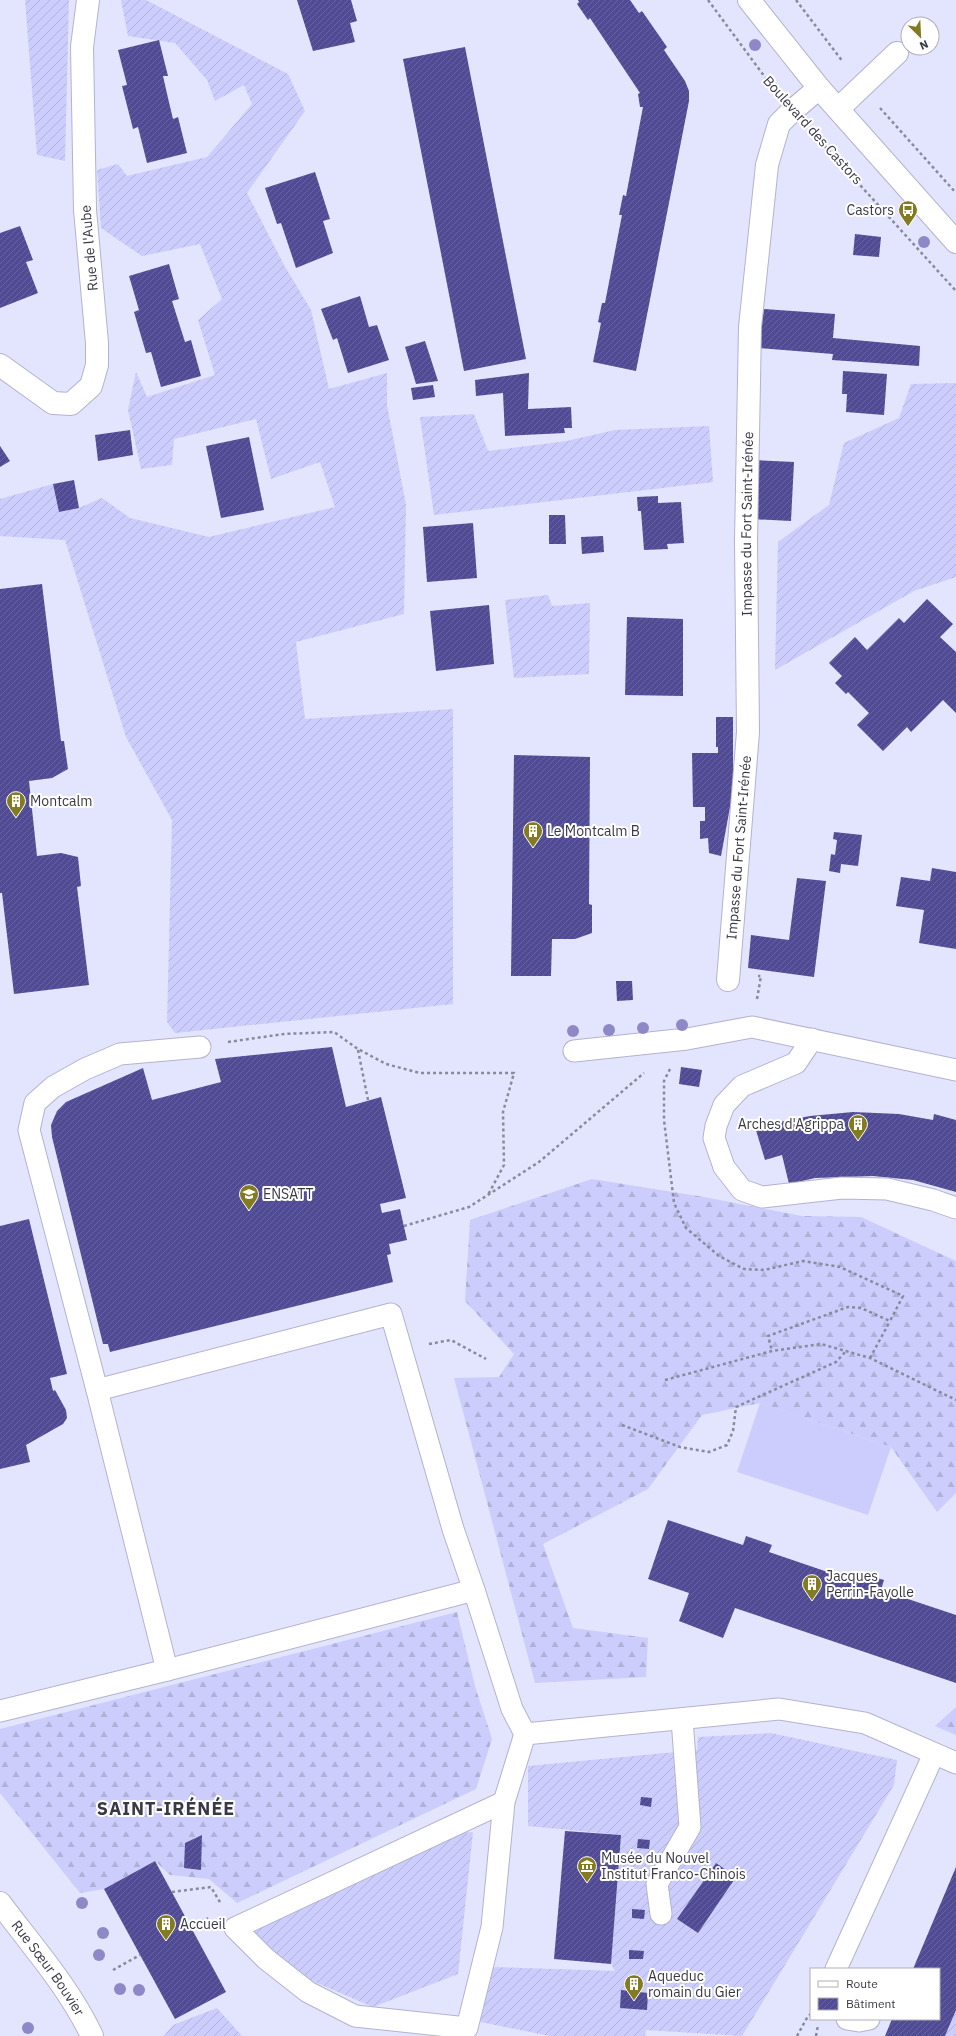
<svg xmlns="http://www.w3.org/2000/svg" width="956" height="2036" font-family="'IBM Plex Sans',sans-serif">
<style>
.forest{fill:url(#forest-firs)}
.garden{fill:url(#garden-furrows)}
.pitch{fill:#cccdfc}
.building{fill:url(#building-hatch)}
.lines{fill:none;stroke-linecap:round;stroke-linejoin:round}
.service-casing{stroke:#b3b3d1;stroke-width:23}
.minor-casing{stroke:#b3b3d1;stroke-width:24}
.path{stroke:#898a9c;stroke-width:2.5;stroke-dasharray:3 3;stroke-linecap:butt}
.service{stroke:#fff;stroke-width:21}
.minor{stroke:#fff;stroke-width:22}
.tree{fill:#8e88c6}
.labels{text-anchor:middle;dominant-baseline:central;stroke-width:4;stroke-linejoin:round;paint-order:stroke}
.street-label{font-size:14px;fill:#393945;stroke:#fff}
.poi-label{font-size:14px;fill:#393945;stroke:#fff;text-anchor:start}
.district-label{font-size:18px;font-weight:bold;letter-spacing:1px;fill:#393945;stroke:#fff}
</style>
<defs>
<pattern id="forest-firs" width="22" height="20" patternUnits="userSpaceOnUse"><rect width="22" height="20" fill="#cccdfc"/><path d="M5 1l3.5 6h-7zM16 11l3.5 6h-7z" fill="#b0b1d9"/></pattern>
<pattern id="garden-furrows" width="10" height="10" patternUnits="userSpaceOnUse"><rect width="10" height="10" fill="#cccdfc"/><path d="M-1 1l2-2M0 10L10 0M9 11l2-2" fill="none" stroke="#b0b1d9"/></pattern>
<pattern id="building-hatch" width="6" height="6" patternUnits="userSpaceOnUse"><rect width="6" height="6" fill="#504b94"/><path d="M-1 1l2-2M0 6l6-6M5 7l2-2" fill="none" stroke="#67639e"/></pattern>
</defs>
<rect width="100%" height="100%" fill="#e3e4fd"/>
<g class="forest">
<path d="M592,1179l112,18 98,19 59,1 95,44v232l-19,19 -46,-65 -131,-44 -58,12 -54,74 -105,55 30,84 75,10 -2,39 -111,6 -81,-305 45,-1 15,-23 -49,-53 5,-81z"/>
<path d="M457,1612l18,74 17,53 -16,50 -239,114 -28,-24 -39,-4 -15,-14 -51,28 -24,4 -80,-100v-64z"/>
<path d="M956,1707v28l-21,-9z"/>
</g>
<g class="garden">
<path d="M25,0h44l-4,161 -28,-6z"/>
<path d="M121,0h25l142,74 17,37 -58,82 37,72 27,45 18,79 58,-16v32l19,100 -2,109 -108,28 9,77 148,-10v295l-278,29 -8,-11 5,-202 -46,-83 -61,-197 -65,-4v-37l53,-15 6,28 20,-4 23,-10 28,20 79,19 126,-30 -15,-45 -49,17 -15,-60 -82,20 -2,26 -31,4 -13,-59 8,-38 11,25 68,-22 -17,-55 24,-21 -22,-55 -58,12 -41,-28 -4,-58 21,-6 9,12 80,-19 45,-53 -8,-19 -29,16 -8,-21 -32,-37 -47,-7z"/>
<path d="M956,383v194l-42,14 -139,79 3,-128 51,-37 15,-62 55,-25 12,-34z"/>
<path d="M474,414l14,37 79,-10 48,-11 94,-4 4,56 -279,33 -14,-98z"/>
<path d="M548,595l4,11 38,-3 -1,71 -75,4 -9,-78z"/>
<path d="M771,1733l126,27 -3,25 -152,251 -96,-6 -1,6h-95l-74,-15 15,-54 124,4 -4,-7 10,-129 -93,-9v-60l169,-16 1,-13z"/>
<path d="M473,1832l-15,142 -85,33 -79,-34 -44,-45 200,-94z"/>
<path d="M217,2008l25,28h-78l9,-11z"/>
<path d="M956,2010v26h-11z"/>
</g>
<path class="pitch" d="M760,1403l131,44 -23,68 -131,-43z"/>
<g class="building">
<path d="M297,0h54l6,21 -7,2 5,19 -42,9z"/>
<path d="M578,0h52l9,13 3,-2 25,36 -3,3 21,31 4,10v10l-53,270 -43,-9 8,-39 -3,-1 4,-19h3l17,-88h-3l4,-20 3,1 17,-89h-3l-2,-13 2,-1 -50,-75 -2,2 -11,-16 2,-2z"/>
<path d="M159,40l9,36h-5l5,22 5,21 5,-2 9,36 -40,10 -9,-36 -5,2 -11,-43 5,-1 -9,-35z"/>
<path d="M465,47l61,312 -62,12 -61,-312z"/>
<path d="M315,172l15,47 -7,2 10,32 -37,15 -15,-45 -4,1 -12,-36z"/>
<path d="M20,226l13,34 -7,2 12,31 -38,15v-75z"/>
<path d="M855,234l26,3 -2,20 -26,-2z"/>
<path d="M169,264l10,35 -7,2 13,41 6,-2 10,36 -40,11 -10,-35 -5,1 -12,-41 5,-2 -10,-34z"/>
<path d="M360,296l9,31 8,-2 12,35 -41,13 -11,-35 -4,2 -12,-31z"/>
<path d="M764,309l71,5 -2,24 87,8 -1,20 -87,-6 1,-6 -75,-6z"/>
<path d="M425,341l13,40 -22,3 -11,-37z"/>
<path d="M843,371l44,3 -3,41 -38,-3 1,-18h-5z"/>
<path d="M529,373l-1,36 43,-2 1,21h-8l1,5 -60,3 -2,-43 -27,3 -1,-16z"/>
<path d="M433,385l2,12 -22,3 -2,-12z"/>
<path d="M130,430l3,25 -35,6 -3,-26z"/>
<path d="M249,437l15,73 -43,8 -15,-72z"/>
<path d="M0,446l10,15 -10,6z"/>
<path d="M752,460l42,2 -3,59 -42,-2z"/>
<path d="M74,480l5,28 -20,4 -6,-28z"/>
<path d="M658,496v7l23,-1 3,41 -17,1 1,5 -24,1 -3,-39h-3l-1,-14z"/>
<path d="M549,515h16l1,29h-17z"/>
<path d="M473,523l4,55 -50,4 -4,-55z"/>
<path d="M603,536l1,16 -22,2 -1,-17z"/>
<path d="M42,584l19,157h3l4,28 -16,9 -23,3 8,75 24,-3 17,4 3,29 -4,1 12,98 -75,9 -12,-101h-2v-304z"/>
<path d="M927,599l26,25 -13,13 16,15v61l-13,-13 -32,32 -4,-5 -24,24 -26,-26 12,-12 -21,-21 -2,2 -11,-11 7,-7 -13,-13 26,-26 12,13 32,-32 5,5z"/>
<path d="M489,605l5,59 -58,7 -6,-60z"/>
<path d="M627,617l56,2v77l-58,-1z"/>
<path d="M716,717h17v74l-12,65 -12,-3 -1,-15 -8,1v-18h5v-14h-12l-1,-54h26v-6h-2z"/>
<path d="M514,755l76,2 -1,147 3,1v28l-17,6h-23l-1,37h-40z"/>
<path d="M834,832l28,3 -4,31 -17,-2 -1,9 -11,-2 2,-17 4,1 2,-15 -4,-1z"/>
<path d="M932,868l24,4v77l-37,-6 5,-33 -28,-4 5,-29 29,4z"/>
<path d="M797,878l29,3 -12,96 -66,-9 3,-33 38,5z"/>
<path d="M616,981h16l1,19 -16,1z"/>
<path d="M332,1047l14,60 35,-10 25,101 -26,6 2,9 18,-4 7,31 -18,4 2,10 -4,1 6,27 -283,70 -2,-8h-5l-51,-207 -1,-12 6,-14 9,-9 77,-34 9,32 69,-18 -6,-23z"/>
<path d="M681,1067l21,3 -3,17 -20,-3z"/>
<path d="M853,1112l46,2 34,6 1,-6 22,6v72l-43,-12 -40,-4 -58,2 -26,6 -7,-29 -17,5 -10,-33 55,-11z"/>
<path d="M29,1219l38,155 -17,4 3,13 2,-1 11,20 1,8 -4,6 -37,21 4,17 -30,7v-243z"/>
<path d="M668,1520l75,25 3,-9 26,9 -3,7 85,29 3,-9 27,8 -3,10 75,25v68l-221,-75 -12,30 -44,-17 10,-28 -41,-14z"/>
<path d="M641,1797l11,1 -1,9 -11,-2z"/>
<path d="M565,1831l56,4 -10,129 -57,-5z"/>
<path d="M202,1835l-1,35 -17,-2 1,-25z"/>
<path d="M638,1839l12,1 -1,9 -12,-1z"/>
<path d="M155,1861l71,131 -51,27 -71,-130z"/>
<path d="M716,1863l20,14 -38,56 -21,-14z"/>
<path d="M956,1867v143l-11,26h-60l7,-17h47v-50h-26z"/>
<path d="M632,1909l13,1 -1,9 -12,-1z"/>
<path d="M629,1950l15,1 -1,8h-14z"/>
<path d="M621,1990l27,3 -1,17 -27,-2z"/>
</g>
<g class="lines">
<defs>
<g id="service">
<path d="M812,1039l-16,24 -54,23 -18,19 -8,21 -2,12 10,29 18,23 20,7 80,-9 45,1 46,11 23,8"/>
<path d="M574,1051l113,-12 65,-12 204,43"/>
<path d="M97,1390l-68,-260 6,-27 18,-16 32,-18 35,-15 80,-7"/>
<path d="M167,1670l-70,-280 294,-76 62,215 21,61"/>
<path d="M0,1711l167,-41 307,-80 38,119 13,25 254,-25 86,14 91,40"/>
<path d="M504,1802l-269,126 31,31 42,33 47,24 112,12 25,-101 12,-125 21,-68"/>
<path d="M661,1914l-4,-30 33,-57 -8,-108"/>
<path d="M836,1969l98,-215"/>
<path d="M847,2019l12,2 10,-2"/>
</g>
<g id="minor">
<path d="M749,0l70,88 137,154"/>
<path d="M838,109l59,-56"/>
<path d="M0,365l53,38 18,1 20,-18 6,-21v-22l-12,-133 -3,-163 6,-47"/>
<path id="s1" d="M728,980l20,-248 -2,-191 4,-214 17,-162 12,-41 13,-13 27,-23"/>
<path id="s2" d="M0,1903c32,43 69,84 92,133"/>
</g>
</defs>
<use href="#service" class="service-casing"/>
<use href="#minor" class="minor-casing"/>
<g class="path">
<path d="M708,0l65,88"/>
<path d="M796,0l47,62"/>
<path d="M880,108l76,85"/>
<path d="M812,132l144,159"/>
<path d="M757,999l4,-23h-3"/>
<path d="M228,1042l56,-8 50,-2 24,17 28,15 34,9h94l-11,39 1,53 -16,30"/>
<path d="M358,1050l10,50"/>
<path d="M670,1069l-6,12v39l10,83 12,25 33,28 25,13 20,1 39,-9 37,6 63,29 -13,25 -29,-13 -13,-1 -80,29 4,15"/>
<path d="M404,1226l65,-19 70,-45 105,-89"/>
<path d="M429,1344l22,-4 35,19"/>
<path d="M870,1358l20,-37"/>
<path d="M665,1380l107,-29 49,-7 49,14 86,42"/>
<path d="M622,1425l58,22 29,5 18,-7 6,-14 3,-24 100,-45 11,-12"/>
<path d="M172,1892l39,-5 10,17"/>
<path d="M191,1927l17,-9"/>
<path d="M113,1970l27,-15"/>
<path d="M797,2036l11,-20 3,-2"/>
<path d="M816,2036l2,-11"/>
</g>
<use href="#service" class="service"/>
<use href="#minor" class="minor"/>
</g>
<g class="tree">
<circle cx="755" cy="45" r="6"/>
<circle cx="924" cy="242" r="6"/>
<circle cx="682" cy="1025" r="6"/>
<circle cx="643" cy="1028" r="6"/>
<circle cx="609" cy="1030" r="6"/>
<circle cx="573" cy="1031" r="6"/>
<circle cx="82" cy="1903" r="6"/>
<circle cx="103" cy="1933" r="6"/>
<circle cx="99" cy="1955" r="6"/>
<circle cx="120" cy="1989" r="6"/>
<circle cx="139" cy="1990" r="6"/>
<circle cx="28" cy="2028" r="6"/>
</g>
<defs>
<symbol id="bus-pin" viewBox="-11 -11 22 30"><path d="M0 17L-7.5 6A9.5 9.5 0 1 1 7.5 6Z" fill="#837b21" stroke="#fff"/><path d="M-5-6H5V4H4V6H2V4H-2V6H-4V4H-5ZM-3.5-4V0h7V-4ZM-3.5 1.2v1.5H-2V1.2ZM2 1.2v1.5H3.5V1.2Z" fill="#fff"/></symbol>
<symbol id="building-pin" viewBox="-11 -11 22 30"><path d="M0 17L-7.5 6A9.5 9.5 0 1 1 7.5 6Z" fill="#837b21" stroke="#fff"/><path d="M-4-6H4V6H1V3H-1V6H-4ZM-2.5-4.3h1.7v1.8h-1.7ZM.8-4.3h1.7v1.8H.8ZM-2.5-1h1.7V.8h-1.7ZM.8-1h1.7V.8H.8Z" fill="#fff"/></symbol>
<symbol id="university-pin" viewBox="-11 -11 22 30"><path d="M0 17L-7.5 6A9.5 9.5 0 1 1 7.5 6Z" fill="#837b21" stroke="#fff"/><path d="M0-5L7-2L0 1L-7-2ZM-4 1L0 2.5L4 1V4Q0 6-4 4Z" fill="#fff"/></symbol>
<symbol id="museum-pin" viewBox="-11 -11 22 30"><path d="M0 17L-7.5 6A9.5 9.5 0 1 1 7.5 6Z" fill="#837b21" stroke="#fff"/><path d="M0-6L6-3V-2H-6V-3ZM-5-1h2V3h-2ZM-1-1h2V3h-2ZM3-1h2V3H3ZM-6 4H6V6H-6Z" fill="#fff"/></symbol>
</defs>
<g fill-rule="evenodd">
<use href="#bus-pin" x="897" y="199" width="22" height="30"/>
<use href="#building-pin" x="5" y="790" width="22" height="30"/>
<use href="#building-pin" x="522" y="820" width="22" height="30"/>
<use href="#building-pin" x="847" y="1113" width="22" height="30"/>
<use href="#university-pin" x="238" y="1183" width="22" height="30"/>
<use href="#building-pin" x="801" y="1573" width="22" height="30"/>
<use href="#museum-pin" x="576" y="1855" width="22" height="30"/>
<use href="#building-pin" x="155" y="1913" width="22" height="30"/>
<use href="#building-pin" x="623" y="1973" width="22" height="30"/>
</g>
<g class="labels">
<g class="street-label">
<text transform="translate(813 130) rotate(48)">Boulevard des Castors</text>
<text transform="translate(89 248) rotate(-95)">Rue de l'Aube</text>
<text stroke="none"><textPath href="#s1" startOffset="457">Impasse du Fort Saint-Irénée</textPath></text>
<text stroke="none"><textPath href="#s1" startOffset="133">Impasse du Fort Saint-Irénée</textPath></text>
<text stroke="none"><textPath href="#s2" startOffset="81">Rue Sœur Bouvier</textPath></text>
</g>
<g class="poi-label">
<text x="894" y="210" text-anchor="end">Castors</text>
<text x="30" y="801">Montcalm</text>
<text x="547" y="831">Le Montcalm B</text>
<text x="844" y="1124" text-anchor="end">Arches d'Agrippa</text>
<text x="263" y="1194">ENSATT</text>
<text x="826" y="1576">Jacques<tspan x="826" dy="16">Perrin-Fayolle</tspan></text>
<text x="601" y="1858">Musée du Nouvel<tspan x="601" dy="16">Institut Franco-Chinois</tspan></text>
<text x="180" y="1924">Accueil</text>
<text x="648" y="1976">Aqueduc<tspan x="648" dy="16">romain du Gier</tspan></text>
</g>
<g class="district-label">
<text x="166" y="1808">SAINT-IRÉNÉE</text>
</g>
</g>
<rect x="810" y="1968" width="130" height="52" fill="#ffffff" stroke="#b0b0b5"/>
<rect x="818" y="1981" width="20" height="6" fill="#ffffff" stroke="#b0b0b5"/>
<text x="846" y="1988" font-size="12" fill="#393945">Route</text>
<rect x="818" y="1998" width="20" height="12" fill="url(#building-hatch)" stroke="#b0b0b5"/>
<text x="846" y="2008" font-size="12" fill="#393945">Bâtiment</text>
<g transform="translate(920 36) rotate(156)"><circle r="19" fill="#ffffff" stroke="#b0b0b5"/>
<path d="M0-3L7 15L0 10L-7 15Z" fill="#837b21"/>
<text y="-6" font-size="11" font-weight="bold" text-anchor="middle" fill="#393945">N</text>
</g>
</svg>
